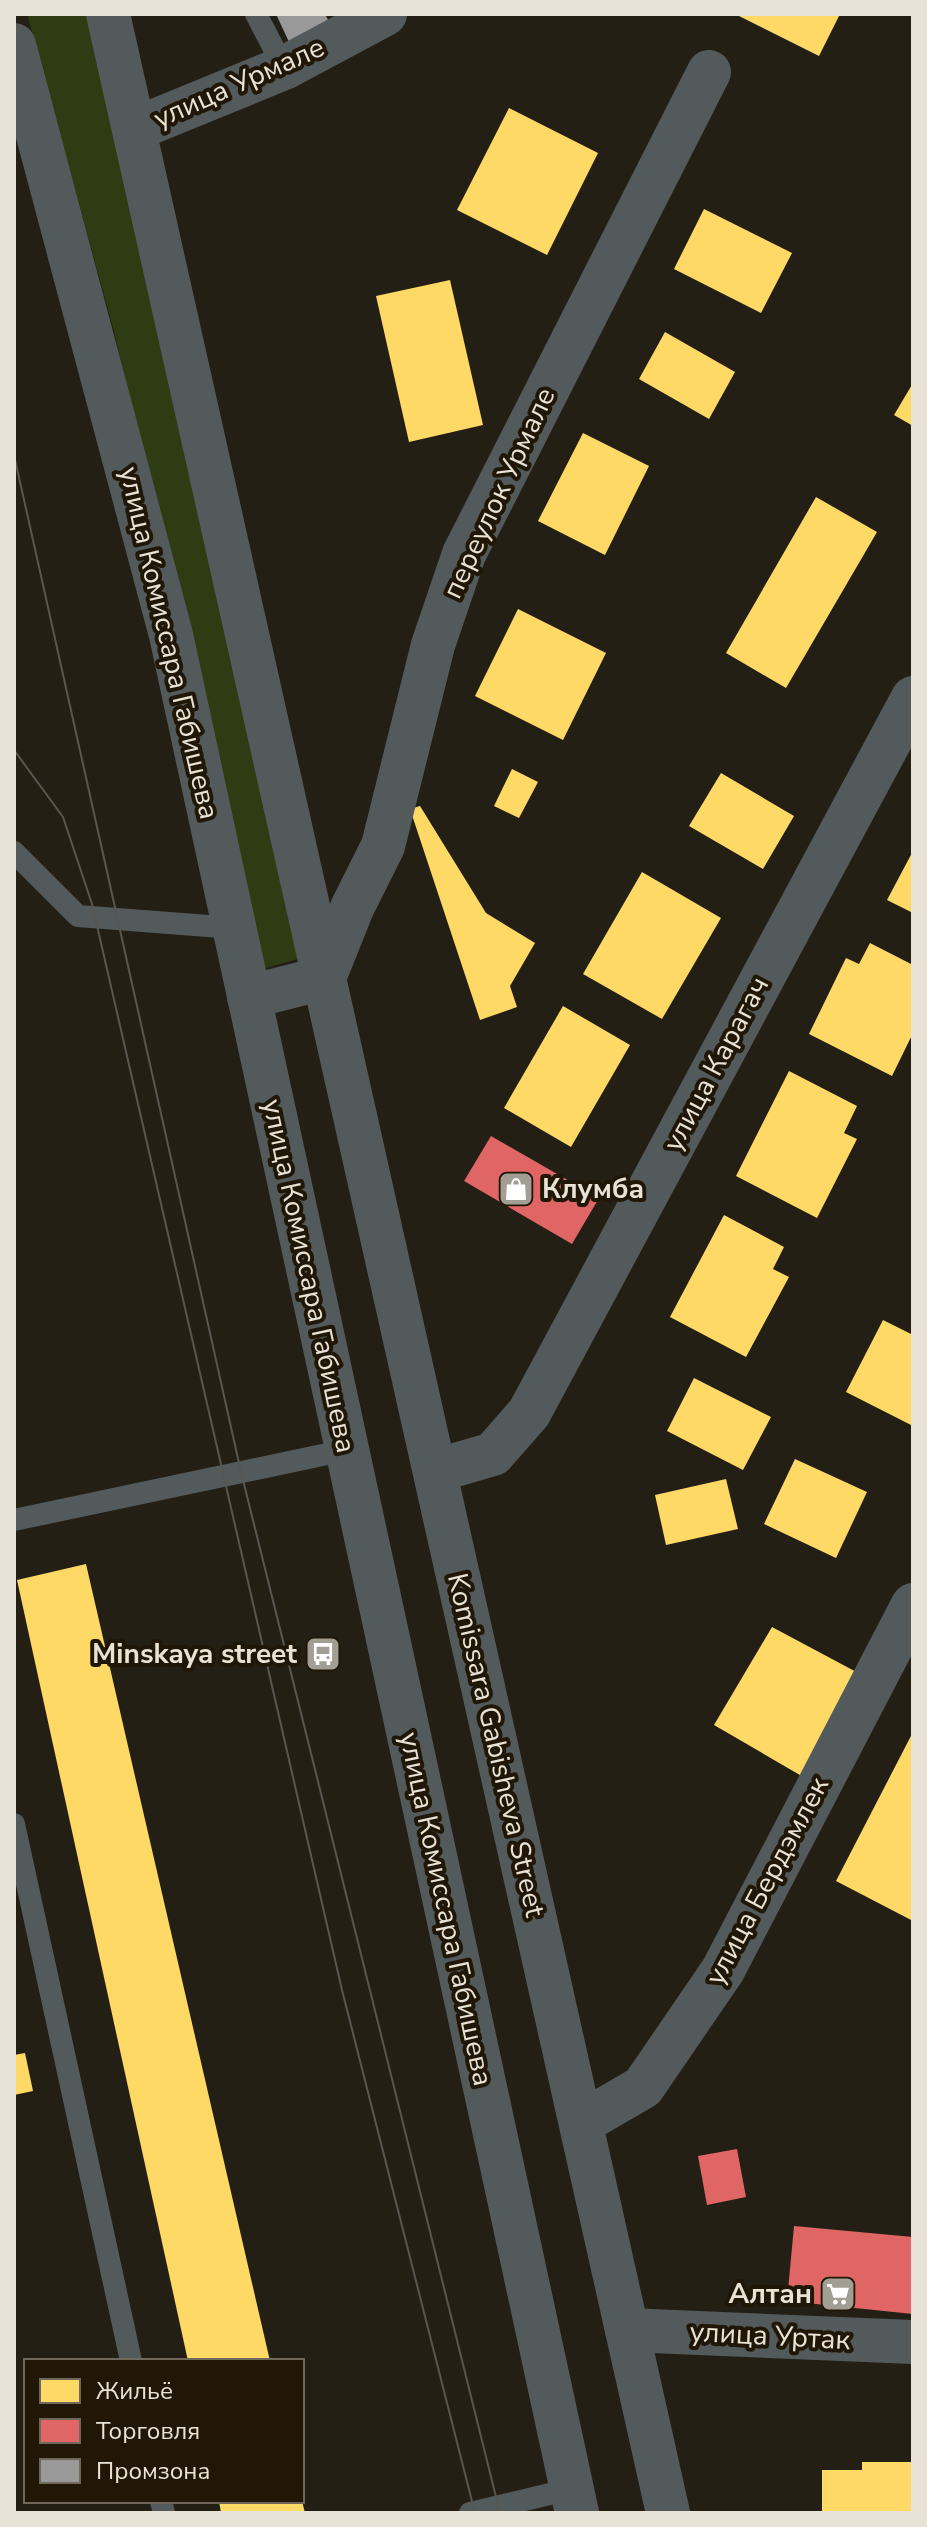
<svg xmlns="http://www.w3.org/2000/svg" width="927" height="2527" font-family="'Nunito Sans',sans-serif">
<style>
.green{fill:#2d3c12}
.homes{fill:#ffd966}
.shops{fill:#e06666}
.industry{fill:#999}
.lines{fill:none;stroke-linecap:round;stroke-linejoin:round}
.service{stroke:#535a5c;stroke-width:22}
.minor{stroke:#535a5c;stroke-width:44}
.tertiary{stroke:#535a5c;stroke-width:44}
.tram{stroke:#575752;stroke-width:2}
.labels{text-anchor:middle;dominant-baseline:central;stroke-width:8;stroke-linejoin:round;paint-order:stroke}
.street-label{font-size:28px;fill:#e8e2d7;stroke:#201706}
.poi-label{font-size:28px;font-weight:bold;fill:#e8e2d7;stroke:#201706;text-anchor:end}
</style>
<rect width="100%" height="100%" fill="#241f15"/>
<path class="green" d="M27,14h66l212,943 -43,12 -148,-638z"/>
<g class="homes">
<path d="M735,14h105l-21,42z"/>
<path d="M509,108l89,45 -51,102 -90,-45z"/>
<path d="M704,209l88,44 -31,60 -87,-44z"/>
<path d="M450,280l33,145 -74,17 -33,-146z"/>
<path d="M665,332l70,40 -26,47 -70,-40z"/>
<path d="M913,383v43l-19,-11z"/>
<path d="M583,433l66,33 -44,89 -67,-34z"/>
<path d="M816,497l61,35 -91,156 -60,-35z"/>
<path d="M518,609l88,44 -43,87 -88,-44z"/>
<path d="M512,769l26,13 -19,36 -25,-12z"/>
<path d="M721,773l73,43 -31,53 -74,-43z"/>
<path d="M420,806l66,107 49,30 -25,43 7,21 -37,13 -70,-211z"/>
<path d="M913,851v62l-26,-13z"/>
<path d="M642,872l79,46 -59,101 -79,-45z"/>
<path d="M870,943l43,22v68l-21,43 -83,-42 37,-76 13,6z"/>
<path d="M563,1006l67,39 -59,102 -67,-39z"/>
<path d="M789,1071l68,35 -13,27 13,6 -40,79 -81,-42z"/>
<path d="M724,1215l60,32 -11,22 16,8 -43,80 -76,-40z"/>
<path d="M883,1320l30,15v91l-67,-34z"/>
<path d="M694,1378l77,39 -28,53 -76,-39z"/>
<path d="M795,1459l72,33 -31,66 -72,-34z"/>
<path d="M726,1479l12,50 -72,16 -11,-50z"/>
<path d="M86,1564l184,797h-82l-171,-781z"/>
<path d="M772,1627l90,48 -57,103 -91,-53z"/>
<path d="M913,1732v189l-77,-40z"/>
<path d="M25,2053l8,38 -19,4v-40z"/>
<path d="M862,2462h51v51h-91v-43h40z"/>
<path d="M219,2501h83l3,12h-84z"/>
</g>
<g class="shops">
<path d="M491,1136l108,62 -27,46 -108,-63z"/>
<path d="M737,2149l9,48 -39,8 -9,-49z"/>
<path d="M794,2226l119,11v77l-126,-13z"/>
</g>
<path class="industry" d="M276,14h49l4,8 -40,20z"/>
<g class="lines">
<g class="service">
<path d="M256,14l28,54"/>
<path d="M14,852l64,64 156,12"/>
<path d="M14,1520l332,-70"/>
<path d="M14,1824l117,537"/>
<path d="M161,2501l3,12"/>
<path d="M470,2513l101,-24"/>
</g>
<g class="minor">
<path d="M135,129l149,-61 101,-54"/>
<path d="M249,997l75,-19 28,-70 31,-62 50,-201 31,-91 245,-482"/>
<path d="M435,1471l58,-17 36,-41 384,-715"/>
<path d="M581,2123l62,-36 80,-117 190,-365"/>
<path d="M627,2330l286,12"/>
</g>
<g class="tertiary">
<path d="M108,14l560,2499"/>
<path d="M14,45l157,590 406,1878"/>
</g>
<g class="tram">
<path d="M14,455l227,1017 259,1041"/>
<path d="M14,750l49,67 29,87 250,1086 133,523"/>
</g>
</g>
<defs>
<symbol id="shop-square" viewBox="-11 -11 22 22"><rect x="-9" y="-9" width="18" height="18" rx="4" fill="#a39e93" stroke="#201706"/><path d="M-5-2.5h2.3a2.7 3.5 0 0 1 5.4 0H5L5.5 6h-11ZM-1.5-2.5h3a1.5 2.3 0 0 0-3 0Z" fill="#fff"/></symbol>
<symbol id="bus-square" viewBox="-11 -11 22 22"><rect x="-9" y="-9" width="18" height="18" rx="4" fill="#a39e93" stroke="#201706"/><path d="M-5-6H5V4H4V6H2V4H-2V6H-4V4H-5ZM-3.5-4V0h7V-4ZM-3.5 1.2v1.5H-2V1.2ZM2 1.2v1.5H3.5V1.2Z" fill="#fff"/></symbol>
<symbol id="supermarket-square" viewBox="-11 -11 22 22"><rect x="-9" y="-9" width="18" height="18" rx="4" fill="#a39e93" stroke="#201706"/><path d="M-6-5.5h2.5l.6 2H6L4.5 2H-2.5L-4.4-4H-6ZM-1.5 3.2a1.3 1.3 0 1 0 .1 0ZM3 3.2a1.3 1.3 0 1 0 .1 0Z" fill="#fff"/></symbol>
</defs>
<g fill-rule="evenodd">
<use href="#shop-square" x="496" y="1169" width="40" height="40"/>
<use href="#bus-square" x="303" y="1634" width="40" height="40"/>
<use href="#supermarket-square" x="818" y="2274" width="40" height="40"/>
</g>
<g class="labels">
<g class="street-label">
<text transform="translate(239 83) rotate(-24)">улица Урмале</text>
<text transform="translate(499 493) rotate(-65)">переулок Урмале</text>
<text transform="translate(169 643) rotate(77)">улица Комиссара Габишева</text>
<text transform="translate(716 1064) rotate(-62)">улица Карагач</text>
<text transform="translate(309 1276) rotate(78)">улица Комиссара Габишева</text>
<text transform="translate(496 1745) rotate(77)">Komissara Gabisheva Street</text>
<text transform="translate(767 1881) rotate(-62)">улица Бердэмлек</text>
<text transform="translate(446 1909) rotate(78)">улица Комиссара Габишева</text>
<text transform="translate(770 2336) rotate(3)">улица Уртак</text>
</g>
<g class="poi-label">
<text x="542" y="1189" text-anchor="start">Клумба</text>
<text x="297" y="1654">Minskaya street</text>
<text x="812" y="2294">Алтан</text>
</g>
</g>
<rect width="927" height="2527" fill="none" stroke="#e8e2d7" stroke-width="32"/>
<rect x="24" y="2359" width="280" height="144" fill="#201706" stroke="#70685a" stroke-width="2"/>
<rect x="40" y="2379" width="40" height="24" fill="#ffd966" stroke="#70685a" stroke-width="2"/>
<text x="96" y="2399" font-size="24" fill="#e8e2d7">Жильё</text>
<rect x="40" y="2419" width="40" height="24" fill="#e06666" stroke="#70685a" stroke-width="2"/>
<text x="96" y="2439" font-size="24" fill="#e8e2d7">Торговля</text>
<rect x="40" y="2459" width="40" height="24" fill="#999999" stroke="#70685a" stroke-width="2"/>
<text x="96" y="2479" font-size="24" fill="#e8e2d7">Промзона</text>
</svg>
